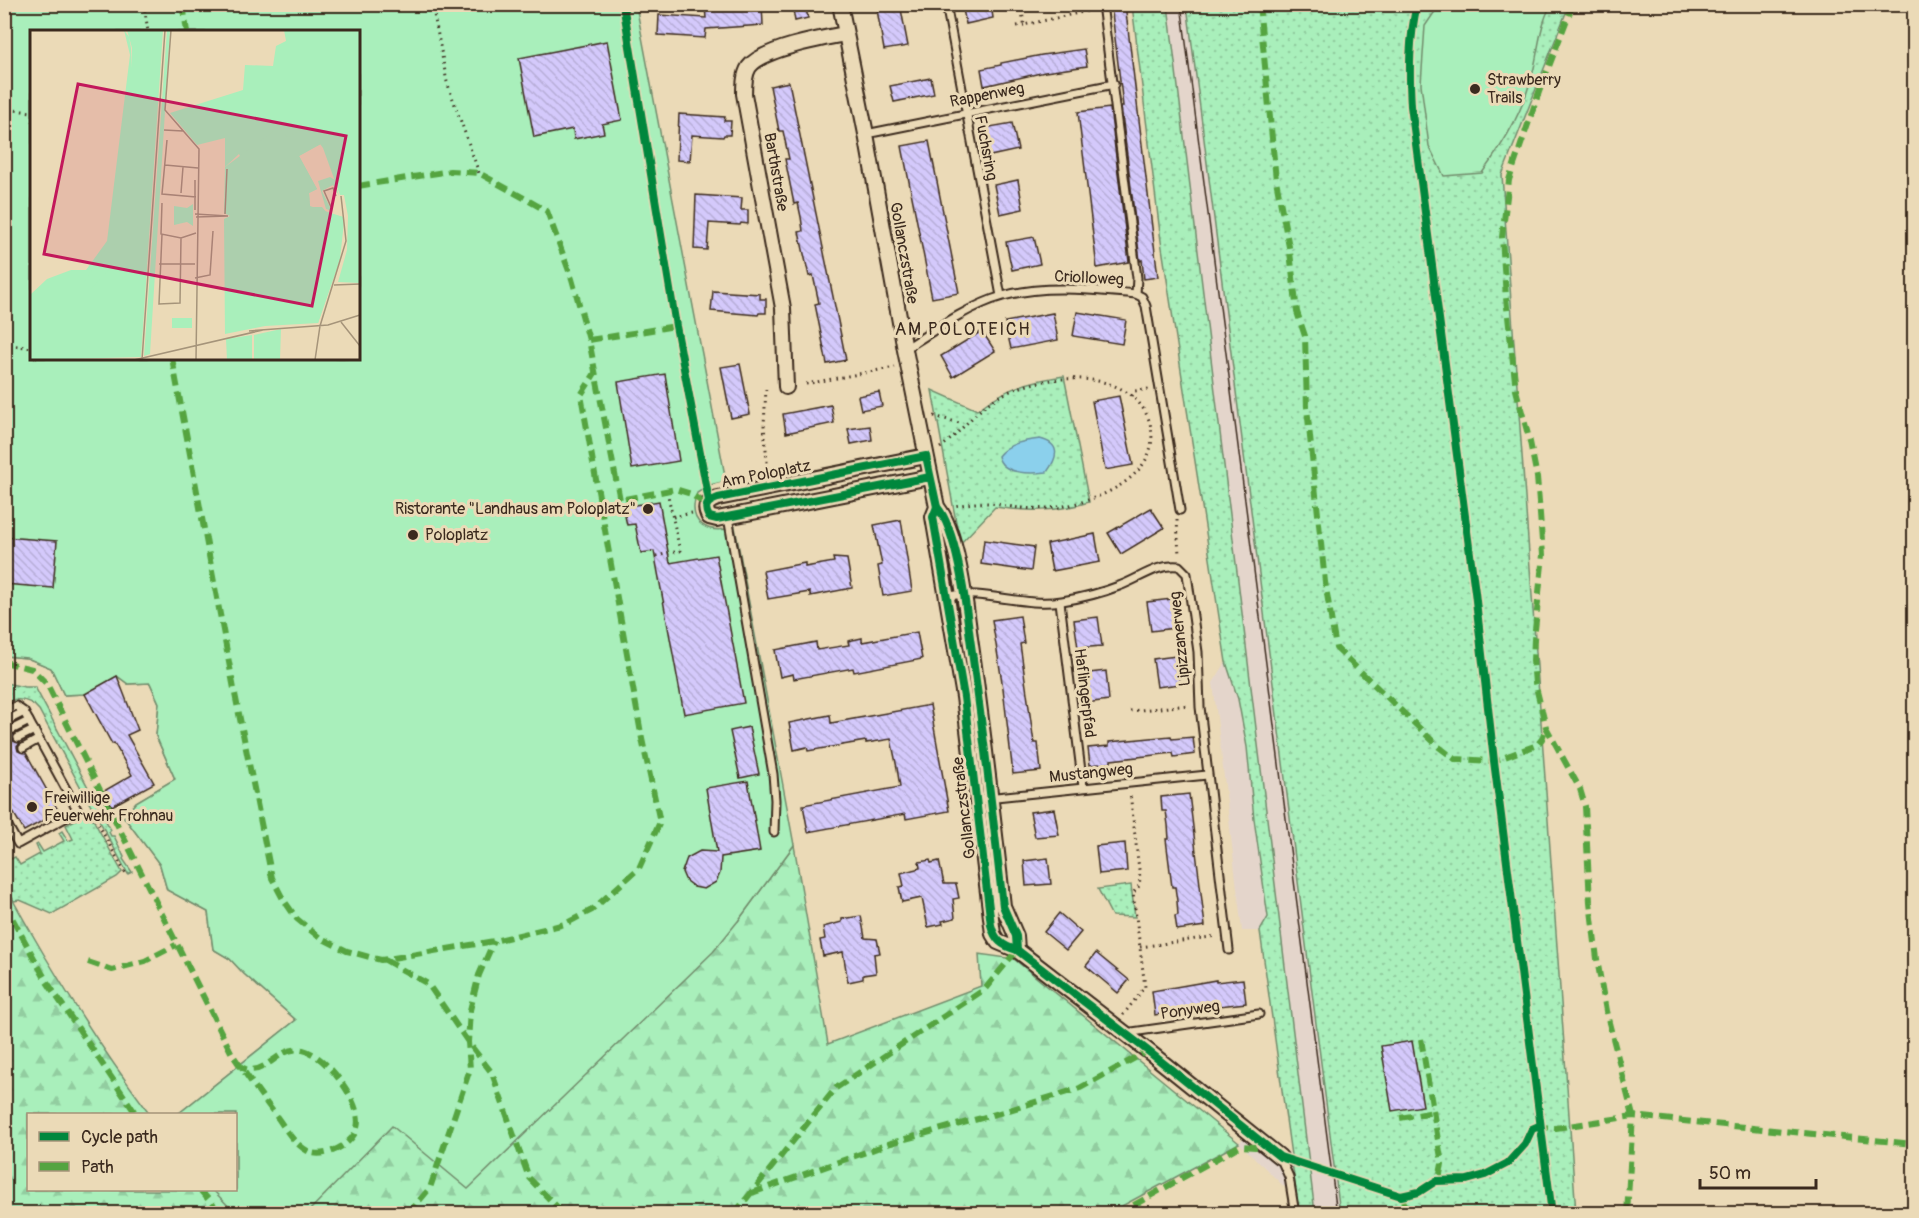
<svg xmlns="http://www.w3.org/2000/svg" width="1919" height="1218" font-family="Pangolin,sans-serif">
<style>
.built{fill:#e4d5cb}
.green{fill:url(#green-dots);stroke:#728c6c;stroke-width:1.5}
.forest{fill:url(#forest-firs);stroke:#728c6c;stroke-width:1.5}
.pitch{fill:#a9efbb;stroke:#728c6c;stroke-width:1.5;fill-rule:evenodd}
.water{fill:#8bd0ec;stroke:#6b8e9a;stroke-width:1.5}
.building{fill:url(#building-back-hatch);stroke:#3b2a1e;stroke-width:1.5}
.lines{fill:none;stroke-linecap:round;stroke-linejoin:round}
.lane-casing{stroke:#3b2a1e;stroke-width:11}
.street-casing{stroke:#3b2a1e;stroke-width:18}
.path{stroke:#3b2a1e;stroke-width:3;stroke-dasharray:1.5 4.5;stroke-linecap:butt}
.lane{stroke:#ebdab7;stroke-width:7}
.street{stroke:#ebdab7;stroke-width:14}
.tram{stroke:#3b2a1e;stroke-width:1.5}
.quiet{stroke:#54a441;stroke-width:6;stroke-dasharray:12 6;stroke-linecap:butt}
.cycleway-casing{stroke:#ebdab7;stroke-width:11}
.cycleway{stroke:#00873e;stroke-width:8}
.poi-dot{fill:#3b2a1e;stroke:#ebdab7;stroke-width:2}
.labels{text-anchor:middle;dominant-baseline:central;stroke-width:6;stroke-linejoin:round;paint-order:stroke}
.poi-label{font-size:16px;fill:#3b2a1e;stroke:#ebdab7;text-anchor:start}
.street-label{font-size:16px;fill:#3b2a1e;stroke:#ebdab7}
.neighbourhood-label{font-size:18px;letter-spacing:1.5px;fill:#3b2a1e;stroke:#ebdab7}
.inset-road{fill:none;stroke:#a5947a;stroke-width:1.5}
.view{fill:#c2185b;fill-opacity:0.15;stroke:#c2185b;stroke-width:3}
.inset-edge{fill:none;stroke:#3b2a1e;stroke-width:3}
</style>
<defs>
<pattern id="green-dots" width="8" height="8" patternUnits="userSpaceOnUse" patternTransform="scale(1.5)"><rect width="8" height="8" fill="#a9efbb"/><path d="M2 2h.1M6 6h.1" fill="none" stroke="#92cda0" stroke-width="1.8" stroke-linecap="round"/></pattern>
<pattern id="forest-firs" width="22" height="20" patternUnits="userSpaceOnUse" patternTransform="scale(1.5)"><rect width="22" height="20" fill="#a9efbb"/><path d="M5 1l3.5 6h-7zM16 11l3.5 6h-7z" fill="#92cda0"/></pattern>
<pattern id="building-back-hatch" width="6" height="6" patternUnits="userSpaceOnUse" patternTransform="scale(1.5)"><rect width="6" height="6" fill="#d4c9fb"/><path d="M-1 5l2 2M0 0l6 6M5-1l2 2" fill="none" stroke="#b7add7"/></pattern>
</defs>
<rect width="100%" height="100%" fill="#ebdab7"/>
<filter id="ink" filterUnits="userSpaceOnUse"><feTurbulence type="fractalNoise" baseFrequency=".0167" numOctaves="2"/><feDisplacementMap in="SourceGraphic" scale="12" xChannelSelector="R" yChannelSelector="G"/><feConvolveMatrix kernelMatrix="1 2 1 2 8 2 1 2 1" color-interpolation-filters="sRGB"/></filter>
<g filter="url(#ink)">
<path class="built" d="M1132,5h100l178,1208h-111l-2,-14 -58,-56 15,-18 37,29 -31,-223h-18l-29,-248 13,-21 -65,-421z"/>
<g class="green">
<path d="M1132,5h36l147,1208h-16l-39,-282 8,-14 -14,-98 -7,-72 -9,-48 -12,-37 -65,-421z"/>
<path d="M1187,5h382l-67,170 74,1038h-236z"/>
<path d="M1064,376l25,126c-32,10 -61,10 -94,5l-35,37 -28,-154 45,20c29,-22 51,-29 87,-34z"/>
<path d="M5,683l20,4h10l64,121 1,6h2l9,16 -2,2 2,4h3l10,21 -1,2 9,13 -4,2 -31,-58v-4l-4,-2 -54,-100c-8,-10 -18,-12 -30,-9l-2,-4 -2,1z"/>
<path d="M89,812l33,60 -5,5 -65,37 -32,-14 -6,1 -9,-17v-25l1,2 9,-4 5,8 20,-11 -4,-9 2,-1 5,8 21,-11 -5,-8 3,-2 6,10 5,-2 -7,-14z"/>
<path d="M1131,885l4,32 -23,-1 -14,-27z"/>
</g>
<path class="forest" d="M81,643l657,278 56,-76 34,199 153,-58 -2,-32 35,5 225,184 -130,70h-1104l-1,-329c44,81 91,157 146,230h-122v76h208v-76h-58l118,-94 -52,-46 -14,-15 -17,-10 -5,-37 -41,-22 -7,-25 -36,-48 12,-15 39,-23 -19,-43 3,-33 -9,-20 -22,1 -11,-8 -32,18 -21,1 -13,-27 -24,-10 -22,-2z"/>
<g class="pitch">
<path d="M1440,4l111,1c-11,20 -12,41 -17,63 -10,41 -27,71 -52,105l-38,3 -15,-30 -8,-62 4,-58z"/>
<path d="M5,5h631l90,476 -16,4 -13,8c-11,31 11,42 38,34l59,318 -56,76 -25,31 -245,237 -76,-63 -85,87h-72l-22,-23h23v-76h-58l118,-94 -52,-46 -14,-15 -17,-10 -5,-37 -41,-22 -7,-25 -36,-48 12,-15 39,-23 -19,-43 3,-33 -9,-20 -22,1 -11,-8 -32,18 -21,1 -13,-27 -24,-10 -22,-2zM32,32h326v326h-326z"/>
</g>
<path class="water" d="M1040,439c21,5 18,18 7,33 -16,2 -45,3 -49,-16 10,-13 26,-15 42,-17z"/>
<g class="building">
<path d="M762,4l1,21 -57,4 -1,9 -47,-3 1,-20 47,3 -1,-11z"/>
<path d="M792,4h13l3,14 -13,3z"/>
<path d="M876,4h24l8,42 -24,4z"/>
<path d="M962,4h29l2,14 -27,6z"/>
<path d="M1111,4h14l33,273 -14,2 -2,-19 -2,1 -19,-155h2z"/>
<path d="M607,41l15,79 -20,4 2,9 -30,6 -1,-10 -39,8 -15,-79z"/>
<path d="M1084,49l3,17 -42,6 -61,14 -3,-17 20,-4v-2l41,-8z"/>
<path d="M931,78l3,16 -40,8 -4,-16z"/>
<path d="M789,82l57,278 -19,4 -12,-60 4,-1 -6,-28 -4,1 -10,-44 4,-1 -2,-14 -3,-14 -4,1 -9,-45h4l-6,-28h-4l-9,-45z"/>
<path d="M1110,108l19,154 -32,6 -19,-156z"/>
<path d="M679,114l46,3 -1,4h7l-1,14h-6l-1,2 -31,-2 -2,26 -13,-1z"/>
<path d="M1012,123l6,27 -28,6 -6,-28z"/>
<path d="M929,141l30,152 -27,5 -30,-152z"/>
<path d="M1018,180l5,29 -23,5 -6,-29z"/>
<path d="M696,195l46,3 -1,12h7v14l-7,-1 -1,2 -31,-2 -2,27 -13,-1z"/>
<path d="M1034,237l6,27 -28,6 -6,-28z"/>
<path d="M713,291l47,3v5h6v14h-7l-1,2 -47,-4z"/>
<path d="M1077,312l49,8 -4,24 -49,-8z"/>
<path d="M1053,313l5,27 -47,9 -6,-27z"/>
<path d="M982,331l13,20 -42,26 -12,-21z"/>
<path d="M740,364l10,50 -19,4 -10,-51z"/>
<path d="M665,374l14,87 -47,8 -14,-87z"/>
<path d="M879,392l3,14 -21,4 -3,-14z"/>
<path d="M1119,396l14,69 -28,5 -13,-69z"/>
<path d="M831,405l3,18 -48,10 -3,-19z"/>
<path d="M870,426l2,14 -21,4 -3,-15z"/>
<path d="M659,501l11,62 46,-8 28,148 -60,11 -30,-163 -13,2 -6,-29 -8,1 -4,-18z"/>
<path d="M1151,508l13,20 -43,26 -13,-21z"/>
<path d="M901,520l11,71 -29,5 -5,-30 4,-1 -8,-40z"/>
<path d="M1095,534l5,28 -48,9 -5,-27z"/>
<path d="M4,537l53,4 -4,47 -49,-4z"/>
<path d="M984,540l50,7 -3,24 -50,-7z"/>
<path d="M833,558l14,1 5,29 -42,8v-4l-42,7 -5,-28 42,-8v4l29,-5z"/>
<path d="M1172,599l3,29 -24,3 -4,-29z"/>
<path d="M1020,616l4,27 -4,1 14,99h4l3,28 -28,3 -10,-86 -11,-68z"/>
<path d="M1098,617l4,29 -24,2 -4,-28z"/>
<path d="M917,632l5,27 -68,13 -1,-4 -59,11 -1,-5 -13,3 -5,-27 41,-8 1,8 32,-5 -1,-4 14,-3v4z"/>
<path d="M1176,656l4,28 -23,3 -4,-28z"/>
<path d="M1106,671l3,29 -24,3 -4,-29z"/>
<path d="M117,676l21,54 -11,5 27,48 -42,23 -8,-15 28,-16 -18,-32 -2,1 -27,-50z"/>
<path d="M930,705l19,106 -43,8 -1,-5 -97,18 -5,-27 97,-18 -3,-19 -6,-29 -25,4v-2l-58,10 -1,-4 -13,3 -5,-27 41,-8 1,8z"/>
<path d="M4,724l5,1 -2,4 2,4 5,1 -1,7 7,2 -3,4 1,4 8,2 33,59 -35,19 -20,-35z"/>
<path d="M749,727l10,47 -19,4 -10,-47z"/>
<path d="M1171,736l1,3 21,-2 2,17 -21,3 -1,-4 -62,7v3l-21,2 -2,-17 21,-2v-4z"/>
<path d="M748,781l12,70 -39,6 -1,16 -4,9 -12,7 -10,-2 -8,-6 -4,-9 5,-14 13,-7 17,1 -11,-64z"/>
<path d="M1189,794l16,132 -28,4 -2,-14 3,-1 -1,-14 -2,-14h-3l-6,-48h3l-1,-14 -2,-14h-4l-1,-14z"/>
<path d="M1054,809l5,26 -24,2 -5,-25z"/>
<path d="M1125,843l2,28 -28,3 -3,-28z"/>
<path d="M1048,858l3,26 -25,2 -2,-25z"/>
<path d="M930,860l1,3 8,-2 5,23h12l3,14 -6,1 2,19 -13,3 1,3 -15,3 -6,-29 -20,4 -3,-15 5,-1 -3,-13 19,-5 -1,-6z"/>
<path d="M1059,913l22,19 -15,18 -22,-18z"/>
<path d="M861,916l4,22 12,1 3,14 -6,1 2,19 -13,2v4l-15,3 -5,-30 -20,4 -3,-16 5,-1 -2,-12 19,-5v-3z"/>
<path d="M1096,953l33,27 -11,13 -32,-27z"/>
<path d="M1243,979l3,24 -27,3v-2l-64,11 -3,-24 64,-11v2z"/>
<path d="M1412,1041l11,65 -31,5 -11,-65z"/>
</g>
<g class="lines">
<defs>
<g id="lane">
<path d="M946,4l55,292"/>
<path d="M1102,4l35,274 -1,16"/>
<path d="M866,134l248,-50"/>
<path d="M905,349c28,-18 65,-44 98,-53 43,-12 89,-6 133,-2l6,3 4,9 34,204"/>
<path d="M728,517l45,257 2,26 -1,32"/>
<path d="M948,596c39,-6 75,11 114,5 19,-3 39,-8 57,-15 20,-7 39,-23 60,-20l8,8 11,78 2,55 29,243"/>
<path d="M1060,602l23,185"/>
<path d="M4,711l12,-5 8,6 54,99 -60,33 -14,-25"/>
<path d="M8,720l16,-8"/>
<path d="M13,729l16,-8"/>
<path d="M18,738l16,-8"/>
<path d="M23,748l16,-9"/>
<path d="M977,799l230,-24"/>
<path d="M1125,1033l134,-19"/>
<path d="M1280,1157l9,20 6,37"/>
</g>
<g id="street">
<path d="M840,4l26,130 39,216 32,157 -4,10 31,180 29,237 5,8 19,8 131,101 132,106"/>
<path d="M786,387l-3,-79 -39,-214c0,-9 0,-19 5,-27 13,-18 74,-29 96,-33"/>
<path d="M926,456l-208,42c-11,4 -15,8 -9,19l8,2 213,-42"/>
<path d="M937,507c20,22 29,99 33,131 13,89 23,178 33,268l13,30 1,14"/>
</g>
</defs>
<use href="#lane" class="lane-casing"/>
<use href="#street" class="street-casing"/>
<g class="path">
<path d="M144,4l4,28"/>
<path d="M432,4l15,78 32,91"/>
<path d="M1021,4l3,21 68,-15"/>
<path d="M1017,26l7,-1"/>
<path d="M4,109l28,3"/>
<path d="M4,344l28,4"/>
<path d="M806,384l89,-17"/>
<path d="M766,389l-2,36 4,49"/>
<path d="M1132,396l3,-5 14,-2"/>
<path d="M934,416l29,8"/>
<path d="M940,448c22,-16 37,-41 62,-53 34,-18 99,-26 131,2 9,8 16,19 18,31 7,38 -31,62 -63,72 -21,7 -45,10 -67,8 -12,-1 -24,-5 -36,-5 -11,-1 -22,2 -32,3"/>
<path d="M700,458l6,30"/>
<path d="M601,509l12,-2"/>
<path d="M673,517l19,-4"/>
<path d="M1177,520l2,35"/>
<path d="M656,556l24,-5 -13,-60"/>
<path d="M1130,711l59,-6"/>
<path d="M88,811h3l36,65"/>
<path d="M1140,947l77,-11"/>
<path d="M1123,1015l22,-28 -12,-94 6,-7 1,-8 -10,-85"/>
</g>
<use href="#lane" class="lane"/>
<use href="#street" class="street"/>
<path class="tram" d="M1181,4l156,1210"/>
<g class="quiet">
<path d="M183,4l4,28"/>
<path d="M1259,4l17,176 14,72 7,60 8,24 2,72 18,174 11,66 103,99 16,12 39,2 43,-16 5,-6 4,-12"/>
<path d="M1573,4l-34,88 -30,88 -7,57 4,61 10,92 14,52 7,35 3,37 3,41 -9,84 -1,22 2,22 11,44 34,62 5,17 5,96 7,57 9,52 27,105 -6,98"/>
<path d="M358,186l92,-15 29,2 68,38 25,68 17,61 31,160 55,-11 16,5 15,11"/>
<path d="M589,340l87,-14"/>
<path d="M172,358l62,331 38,189 11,21 14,20 22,18 28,14 34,9 113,-19 71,-17 27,-14 47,-42 21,-46 -18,-83 -61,-344 14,-22"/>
<path d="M4,662l28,7 15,15 185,370c15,22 30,43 45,63 6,8 12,19 20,26 3,3 11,9 15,10 16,4 41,-9 45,-25 7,-24 -31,-73 -54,-78 -25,-6 -38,30 -62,17"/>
<path d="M4,903l43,79 89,132"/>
<path d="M385,960l43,24 40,58 24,31 37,105 35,36"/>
<path d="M88,962l24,8 33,-9 31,-16"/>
<path d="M1421,1039l21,125 -2,10 -7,9"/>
<path d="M1400,1118l34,-6"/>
<path d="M1536,1127l20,1 77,-12 281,28"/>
<path d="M200,1190l21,24"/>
<path d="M752,1193l139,-50 112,-31 77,-24 68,-37"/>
<path d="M1401,1196l8,18"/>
<path d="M408,1214l22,-26 40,-119 -2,-27 2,-32 9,-35 15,-34"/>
<path d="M734,1214l102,-126 149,-99 32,-39"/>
<path d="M1118,1214l121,-68 16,1 8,-4"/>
</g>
<defs>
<g id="cycleway">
<path d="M623,4l53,322 33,175"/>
<path d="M1417,4c-8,35 -8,67 -6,102l64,486 19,169 58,453"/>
<path d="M930,477l-213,42 -8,-2c-6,-11 -2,-15 9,-19l208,-42 11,51 -4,10 31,180 27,228c4,15 11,21 26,25l131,101 132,106 121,39 18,-4 17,-11 31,-1 18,-5 23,-12 17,-19 7,-15 7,-3"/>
<path d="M937,507c20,22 29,99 33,131 13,89 23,178 33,268l13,30 1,14"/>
</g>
</defs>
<use href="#cycleway" class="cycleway-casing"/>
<use href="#cycleway" class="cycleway"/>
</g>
</g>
<g class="poi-dot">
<circle cx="1475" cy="89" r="6"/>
<circle cx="648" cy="509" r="6"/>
<circle cx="413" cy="535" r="6"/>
<circle cx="32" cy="807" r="6"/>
</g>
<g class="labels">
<g class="poi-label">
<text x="1487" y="80">Strawberry<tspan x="1487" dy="18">Trails</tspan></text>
<text x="636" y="509" text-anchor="end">Ristorante "Landhaus am Poloplatz"</text>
<text x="425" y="535">Poloplatz</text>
<text x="44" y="798">Freiwillige<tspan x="44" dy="18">Feuerwehr Frohnau</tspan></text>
</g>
<g class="street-label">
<text transform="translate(987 95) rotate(-11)">Rappenweg</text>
<text transform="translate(986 148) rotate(79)">Fuchsring</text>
<text transform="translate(776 172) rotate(80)">Barthstraße</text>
<text transform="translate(904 253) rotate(80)">Gollanczstraße</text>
<text transform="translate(1089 278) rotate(3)">Criolloweg</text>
<text transform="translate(766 474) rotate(-11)">Am Poloplatz</text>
<text transform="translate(1180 639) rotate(-96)">Lipizzanerweg</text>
<text transform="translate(1085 693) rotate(83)">Haflingerpfad</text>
<text transform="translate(1091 773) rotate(-6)">Mustangweg</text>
<text transform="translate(964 808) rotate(-97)">Gollanczstraße</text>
<text transform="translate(1190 1010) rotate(-8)">Ponyweg</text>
</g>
<g class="neighbourhood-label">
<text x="963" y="329">AM POLOTEICH</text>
</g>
</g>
<g transform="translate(30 30)">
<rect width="330" height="330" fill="#ebdab7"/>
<path d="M94,0l5,7 2,11v20l1,-20 -5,-18h36l-22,327 -111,3v-65l17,-16 24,-9h15l21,-29 23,-186zM137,0h3l-20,324 -6,2zM300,147l5,3 4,16 -6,-11 -11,6 10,20 -6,-2 -8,-28zM163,174v22l-6,-4 -13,3v-19l13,2z" fill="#a9efbb"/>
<path d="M254,0h76v253l-22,-1 9,-32 1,-34 -4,-21h-4l-17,-47 -3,-4 -21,12 18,33 -8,4 1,14h12l5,6 16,4 -5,48 -20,58 -79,-169 -14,13v-29l-28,7 -27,-32 73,-23 2,-25 28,1 3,-20 10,-5zM251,299l-1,31h-26v-25zM222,305v25h-25l-1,-21z" fill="#a9efbb"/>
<path d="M279,94l12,20 -22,12 18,33 -8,4 1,13 33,11 1,5 -4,37 -22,64 -53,3 -40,8 -1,-115 6,-3 -6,-3 1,-46 54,-40 9,11zM80,212l7,5 -3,17 -23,25 -7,-7zM142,288h20v10h-20z" fill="#a9efbb"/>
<path class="inset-road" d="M141,0l-6,80 34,39 -3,211M134,100l19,1M137,110l-5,54 34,3M135,135l33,3M165,150v30M151,163l2,-26M132,173l-1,31 20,4 15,-5M301,177l-7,-16 9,-3 3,8M165,184l33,2 -32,1M195,184l2,-45M132,204l-3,70 21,-1 1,-65M129,234h36M165,248l15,-3 3,-44M304,255l26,-1M311,292l19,24M219,301l79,-6 32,-10M104,330l129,-30M112,330l23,-330M285,330l5,-34 26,-85 -5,-45"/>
<path class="view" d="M48,54l268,52 -34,170 -268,-52z"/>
<rect width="330" height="330" class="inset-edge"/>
</g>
<rect width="1919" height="1218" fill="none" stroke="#ebdab7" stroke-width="24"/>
<rect x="12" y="12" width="1895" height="1194" fill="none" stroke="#3b2a1e" stroke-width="2" filter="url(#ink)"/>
<rect x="27" y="1113" width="210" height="78" fill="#ebdab7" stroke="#a5947a" stroke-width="1.5"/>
<rect x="39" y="1132" width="30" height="9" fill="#00873e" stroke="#a5947a" stroke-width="1.5"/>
<text x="81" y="1143" font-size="18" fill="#3b2a1e">Cycle path</text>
<rect x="39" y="1162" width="30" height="9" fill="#54a441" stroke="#a5947a" stroke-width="1.5"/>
<text x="81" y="1173" font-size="18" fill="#3b2a1e">Path</text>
<path d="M1700 1179v9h116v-9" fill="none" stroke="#3b2a1e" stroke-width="3"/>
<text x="1709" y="1179" font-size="18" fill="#3b2a1e" stroke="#ebdab7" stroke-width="4.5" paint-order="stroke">50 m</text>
</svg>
